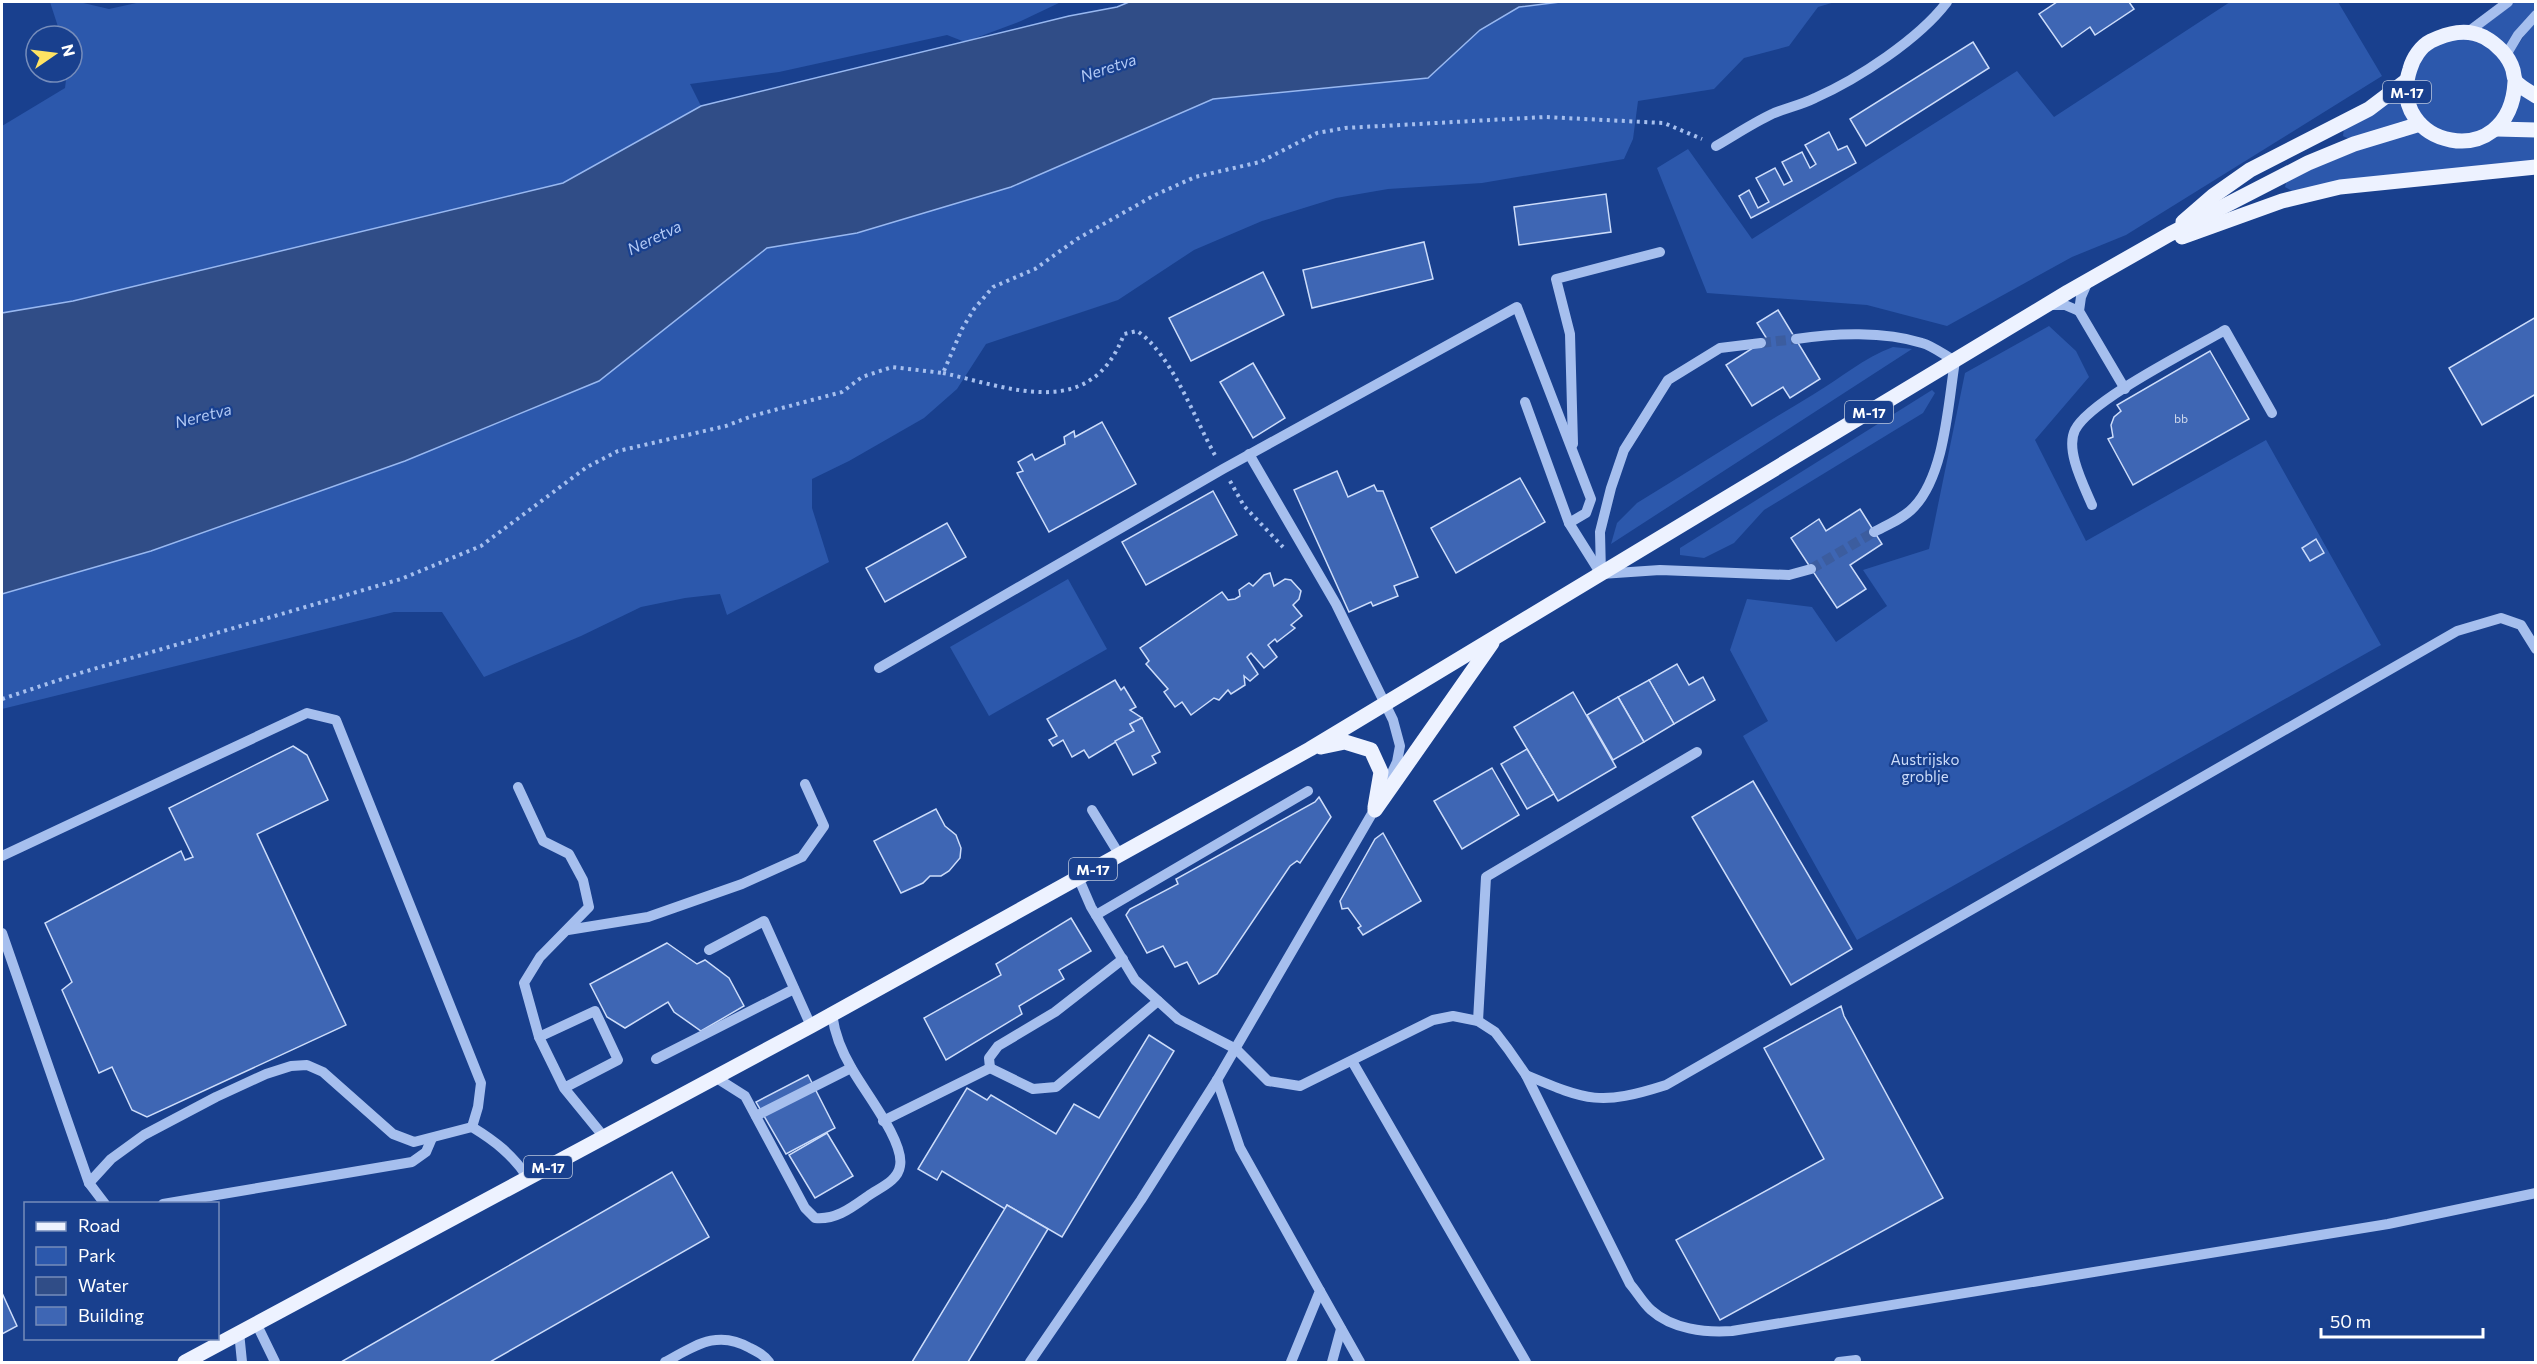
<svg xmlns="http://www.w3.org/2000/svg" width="2537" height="1364" font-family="Commissioner,sans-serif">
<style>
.green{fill:#2c58ac}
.water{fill:#304d87;stroke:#98b8f1;stroke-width:1.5}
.building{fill:#3e66b4;stroke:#ccdcfa;stroke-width:1.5}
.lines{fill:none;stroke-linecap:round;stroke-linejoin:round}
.minor-tunnel{stroke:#3c5d9f;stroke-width:10;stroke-dasharray:10 5;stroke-linecap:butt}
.path{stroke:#a6bfee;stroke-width:4;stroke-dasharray:3 4.5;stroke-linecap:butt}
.minor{stroke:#a6bfee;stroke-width:10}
.major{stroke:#edf2ff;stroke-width:15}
.labels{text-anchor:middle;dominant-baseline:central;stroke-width:4.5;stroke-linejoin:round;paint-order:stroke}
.number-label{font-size:12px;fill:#cfd9ec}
.shield{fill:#19408e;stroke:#bac6dd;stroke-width:1.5}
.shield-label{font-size:14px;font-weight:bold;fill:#fff}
.park-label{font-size:15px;fill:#ccdcfa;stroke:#19408e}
.water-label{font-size:16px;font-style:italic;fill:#b2c9f5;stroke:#19408e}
</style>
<rect width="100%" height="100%" fill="#19408e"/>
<g class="green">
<path d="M50,2h29l30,7 32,-7h920l-40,19 -56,21 -18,-7 -168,37 -89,12 11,22 -138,77 -490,118 -71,12v-187l63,-38 2,-16h5v-36h-11z"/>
<path d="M1560,2h275l-17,5 -29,39 -45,12 -30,31 -76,12 -5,38 -9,20 -142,24 -94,6 -52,9 -74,23 -68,29 -76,50 -132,44 -29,45 -33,29 -75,43 -37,18v29l17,54 -102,53 -7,-21 -35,4 -44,9 -60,29 -97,41 -42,-65h-48l-392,97v-115l149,-43 254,-90 194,-80 168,-133 90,-15 154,-46 202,-88 215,-21 52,-48 39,-23z"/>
<path d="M2230,2h108l44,74 -256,159 -54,22 -125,69 -80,-21 -160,-12 -50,-125 31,-19 64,90 265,-168 37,46z"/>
<path d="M2513,2h22v8l-30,41 -33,-19z"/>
<path d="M2535,20v72l-16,-12 -8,-25z"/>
<circle cx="2460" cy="86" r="49"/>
<path d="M2516,84l19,15v28h-34z"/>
<path d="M2404,86l13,37 -68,16 -6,-3 1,-7z"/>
<path d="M2418,126l14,11 66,-6 37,3v29l-243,28 -7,-4 2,-8z"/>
<path d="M2049,326l27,25 13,26 -54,63 51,101 180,-101 115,205 -524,295 -114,-204 25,-15 -38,-71 17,-51 65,8 24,35 51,-36 -24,-36 66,-21 36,-176z"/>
<path d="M1893,347l19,2 -301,195 6,-21 20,-20c59,-36 117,-73 177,-109 27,-16 49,-36 79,-47z"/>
<path d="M1932,390l3,3 -12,20 -159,97 -30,33 -30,15 -24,-3v-7z"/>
<path d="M1068,579l39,70 -118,67 -39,-69z"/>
</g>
<path class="water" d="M1129,2h431l-41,5 -39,23 -52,48 -215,21 -202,88 -154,46 -90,15 -168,133 -194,80 -254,90 -149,43v-281l71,-12 490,-118 138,-77 368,-90 48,-9z"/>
<g class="building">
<path d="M2057,2h72l5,7 -39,26 -5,-8 -28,20 -23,-33z"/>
<path d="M1973,42l16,26 -123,78 -16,-27z"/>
<path d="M1829,132l9,18 9,-4 9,17 -105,55 -12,-22 10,-6 9,18 11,-6 -13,-24 19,-10 9,17 8,-4 -10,-19 20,-10 8,16 6,-4 -11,-19z"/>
<path d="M1606,194l5,38 -92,13 -5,-38z"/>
<path d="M1424,242l9,37 -121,29 -9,-38z"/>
<path d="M1263,272l21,43 -93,46 -22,-43z"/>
<path d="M1778,310l42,69 -30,19 -7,-11 -31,19 -26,-41 41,-26 -10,-16z"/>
<path d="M2536,317v77l-54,31 -33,-57z"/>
<path d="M2210,351l39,68 -116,66 -25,-46 5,-2 -2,-12 3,-8 7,-6 -4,-6z"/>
<path d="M1253,363l32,55 -32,20 -33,-56z"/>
<path d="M1102,422l34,62 -87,48 -32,-59 6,-2 -5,-9 14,-8 3,6 30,-16 -1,-7 10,-6 1,6z"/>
<path d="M1337,471l11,26 26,-12 3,6h6l35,86 -24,9 4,10 -25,10 -2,-4 -22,10 -55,-122z"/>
<path d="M1520,478l25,44 -89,51 -25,-45z"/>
<path d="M1213,491l24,44 -91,50 -24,-43z"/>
<path d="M1860,509l22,35 -32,21 16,24 -29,19 -46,-70 28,-19 7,12z"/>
<path d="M947,523l19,34 -81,45 -19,-34z"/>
<path d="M2316,539l8,14 -14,8 -8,-13z"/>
<path d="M1270,573l4,13 11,-7 6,1 10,11 -2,8 -6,6 9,11 -11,9 4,3 -18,14 -2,-3 -7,6 9,12 -13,11 -13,-15 -4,4 11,17 -8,7 -6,-5 1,9 -14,9 -3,-4 -9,10 -5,-2 -23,17 -9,-13 -7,5 -11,-15 4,-3 -22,-25 3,-3 -9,-13 82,-56 6,8 7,-1 5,-3 -1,-6 10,-7 4,3 11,-11z"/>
<path d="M1677,664l12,21 14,-8 12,23 -41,24 -25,-44z"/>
<path d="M1115,680l6,10 3,-3 12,20 -6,3 12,8 -12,6 4,7 -45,27 -5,-8 -12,7 -9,-17 -10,6 -4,-6 8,-4 -10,-17z"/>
<path d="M1649,680l25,44 -30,18 -26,-45z"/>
<path d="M1573,692l43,75 -58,34 -44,-74z"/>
<path d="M1618,697l26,45 -31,18 -26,-45z"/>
<path d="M1142,718l18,34 -8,4 4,7 -23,12 -18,-34 19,-10 -4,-7z"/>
<path d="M293,746l14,9 21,45 -71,34 89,191 -199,92 -15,-7 -20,-43 -13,6 -37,-83 10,-8 -27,-59 136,-72 4,9 8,-3 -24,-49z"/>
<path d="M1527,749l27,45 -27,15 -26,-45z"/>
<path d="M1492,768l27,47 -57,34 -28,-48z"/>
<path d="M1753,781l99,168 -61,36 -99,-168z"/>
<path d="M1319,797l12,20 -31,46 -3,-2 -7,5 -73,108 -18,10 -12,-22 -12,5 -12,-21 -16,7 -21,-38 4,-6 48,-25 -2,-5 139,-77z"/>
<path d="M936,809l9,17 11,9 5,13 -1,10 -11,13 -8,5h-11l-7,7 -22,10 -27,-52z"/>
<path d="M1383,833l38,68 -58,34 -5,-7 3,-2 -13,-18 -6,1 -2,-8 35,-62z"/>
<path d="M1071,918l20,33 -32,19 5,9 -45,27 3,8 -76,46 -22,-42 77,-43 -5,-11z"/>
<path d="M667,943l30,21 8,-4 24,18 15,28 -43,25 -27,-19 -6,-10 -43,26 -18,-11 -17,-33z"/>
<path d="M1841,1006l3,10 99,182 -223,122 -44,-80 148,-81 -60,-111z"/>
<path d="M1149,1035l25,16 -112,186 -55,-32 -2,4 -63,-38 -5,9 -19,-11 49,-81 20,12 4,-5 65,39 18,-30 25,14z"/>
<path d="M808,1075l27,53 -49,26 -30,-52z"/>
<path d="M827,1133l26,43 -38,22 -26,-43z"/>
<path d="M672,1172l37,65 -219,125h-149z"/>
<path d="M1007,1205l41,24 -80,133h-56z"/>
<path d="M2,1293l15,33 -15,8z"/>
</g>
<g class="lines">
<g class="minor-tunnel">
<path d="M1761,343l35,-4"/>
<path d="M1811,569l63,-37"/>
</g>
<g class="path">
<path d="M943,373c68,15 148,49 181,-39l13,-3c35,23 58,89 79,126"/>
<path d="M1230,481l14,25 39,41"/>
<path d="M2,699l78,-26 321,-94 80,-33 106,-79 31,-16 108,-25 26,-10 90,-24 20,-15 30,-10 51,6 19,-44 12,-20 19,-22 42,-18 42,-30 76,-43 42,-19 65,-15 57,-29 28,-5 200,-11 119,6 38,16"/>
</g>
<g class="minor">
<path d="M2468,32l40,-30"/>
<path d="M2506,55l12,-20 18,-20"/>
<path d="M1716,146c19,-11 37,-23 56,-32 14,-6 29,-9 43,-16 43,-19 104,-59 132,-96"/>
<path d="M2088,281l-7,16 -2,14 46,78"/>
<path d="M2048,305h17l14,6"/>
<path d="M1796,339c38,-6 88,-8 126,4 11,3 22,12 33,18 -7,43 -10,113 -41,146 -10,11 -27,18 -40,25"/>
<path d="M1525,402l44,121 32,51"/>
<path d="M1573,444l-3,-110 -14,-55 104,-27"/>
<path d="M1249,454l87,150 57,116 7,26 -3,16 -10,21"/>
<path d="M2092,505c-8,-19 -27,-55 -17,-75 15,-30 118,-81 150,-100l47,83"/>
<path d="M1601,574l-1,-42 11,-44 13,-38 44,-70 52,-32 41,-5"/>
<path d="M1601,574l59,-4 129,5 22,-6"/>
<path d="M879,668l344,-199 294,-162 74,192 -5,14 -17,10"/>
<path d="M518,787l25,54 26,13 14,26 6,27 -49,50 -16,26 15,54"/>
<path d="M1092,810l27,44"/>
<path d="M2,856l305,-143 29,7 145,363 -3,24 -6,20"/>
<path d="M1078,877l13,30 44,73 43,39 58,30 32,32 32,5 133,-66 20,-4 25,5 17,11 13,17 18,26 104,209c7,8 13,19 21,26 21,19 54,23 81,21l656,-107 148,-31"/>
<path d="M1096,915l212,-124"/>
<path d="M568,930l80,-13 94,-33 60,-27 22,-31 -19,-42"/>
<path d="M2,933l87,250 16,21"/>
<path d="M709,950l55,-29 47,105"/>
<path d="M1478,1021l8,-144 211,-125"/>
<path d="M656,1059l138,-70"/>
<path d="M1352,1061l174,301"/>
<path d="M990,1068l43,21 23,-2 102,-86"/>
<path d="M990,1068l-1,-10 9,-12 57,-34 68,-53"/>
<path d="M1526,1075c62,26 74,31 140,10l791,-454 44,-13 20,7 15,24"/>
<path d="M715,1077l30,19 60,112 10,10c21,2 36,-10 53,-22 11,-8 30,-15 32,-30 5,-24 -36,-75 -48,-97 -10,-17 -18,-36 -20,-56"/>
<path d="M1217,1080l23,68 80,143 -29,71"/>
<path d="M564,1088l54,-28 -23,-49 -56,26 25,51 40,49"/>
<path d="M756,1116l95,-48"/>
<path d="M883,1121l107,-53"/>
<path d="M89,1183l22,-24 33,-24 72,-38 50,-23 25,-8 16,-1 16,7 70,62 21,8 58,-15c23,14 41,28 56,51"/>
<path d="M163,1204l249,-42 14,-10 6,-14"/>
<path d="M1320,1291l40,71"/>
<path d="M256,1323l19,39"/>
<path d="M239,1332l3,30"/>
<path d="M665,1362c30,-16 52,-33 85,-14 8,4 14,7 19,14"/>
<path d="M1030,1362l111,-162 76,-120 160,-275"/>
<path d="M1332,1362l9,-33"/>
<path d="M1839,1362l17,-2"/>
</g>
<g class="major">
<path d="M2515,82c-5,94 -131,65 -105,-13 3,-11 11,-23 21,-28 17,-8 35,-13 53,-4 13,7 25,19 29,33 1,5 1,10 4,13 5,5 13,9 19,13"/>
<path d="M2497,129l39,1"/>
<path d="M2183,222l30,-26 37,-26 119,-61 37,-28"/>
<path d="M2182,237l100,-36 58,-14 196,-20"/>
<path d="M1321,747l24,-5 26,8 10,22 -6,35"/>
<path d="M1375,810l117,-167"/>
<path d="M185,1362l626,-336 499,-277 758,-457 102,-58 138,-71 46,-19 66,-20"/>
</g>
</g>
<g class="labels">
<g class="number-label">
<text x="2181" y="418">bb</text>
</g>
<g class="shield">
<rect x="2383" y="81" width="48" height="22" rx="4.5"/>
<rect x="1845" y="401" width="48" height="22" rx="4.5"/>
<rect x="1069" y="858" width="48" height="22" rx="4.5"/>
<rect x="524" y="1156" width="48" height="22" rx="4.5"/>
</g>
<g class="shield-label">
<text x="2407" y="92">M-17</text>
<text x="1869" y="412">M-17</text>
<text x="1093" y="869">M-17</text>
<text x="548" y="1167">M-17</text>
</g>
<g class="park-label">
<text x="1925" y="759">Austrijsko<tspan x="1925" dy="17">groblje</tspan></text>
</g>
<g class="water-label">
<text transform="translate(1108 67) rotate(-18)">Neretva</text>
<text transform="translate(654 237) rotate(-26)">Neretva</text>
<text transform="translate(203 415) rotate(-14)">Neretva</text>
</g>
</g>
<rect width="2537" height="1364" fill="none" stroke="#ffffff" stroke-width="6"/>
<rect x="24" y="1202" width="195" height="138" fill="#19408e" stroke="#758cbb" stroke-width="1.5"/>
<rect x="36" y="1222" width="30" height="9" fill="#edf2ff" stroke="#758cbb" stroke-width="1.5"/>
<text x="78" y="1232" font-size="18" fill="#ffffff">Road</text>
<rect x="36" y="1247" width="30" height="18" fill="#2c58ac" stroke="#758cbb" stroke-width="1.5"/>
<text x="78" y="1262" font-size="18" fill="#ffffff">Park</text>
<rect x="36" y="1277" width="30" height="18" fill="#304d87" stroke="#758cbb" stroke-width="1.5"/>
<text x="78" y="1292" font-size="18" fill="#ffffff">Water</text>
<rect x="36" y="1307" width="30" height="18" fill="#3e66b4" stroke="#758cbb" stroke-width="1.5"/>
<text x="78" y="1322" font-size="18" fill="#ffffff">Building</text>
<g transform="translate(54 54) rotate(76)"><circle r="28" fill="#19408e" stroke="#758cbb" stroke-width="1.5"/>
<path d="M0-4.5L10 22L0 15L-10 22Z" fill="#ffe363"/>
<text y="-9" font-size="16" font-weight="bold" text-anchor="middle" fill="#ffffff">N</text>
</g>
<path d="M2321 1328v9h162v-9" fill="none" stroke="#ffffff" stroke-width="3"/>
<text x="2330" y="1328" font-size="18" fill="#ffffff" stroke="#19408e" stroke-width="4.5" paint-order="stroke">50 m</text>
</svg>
